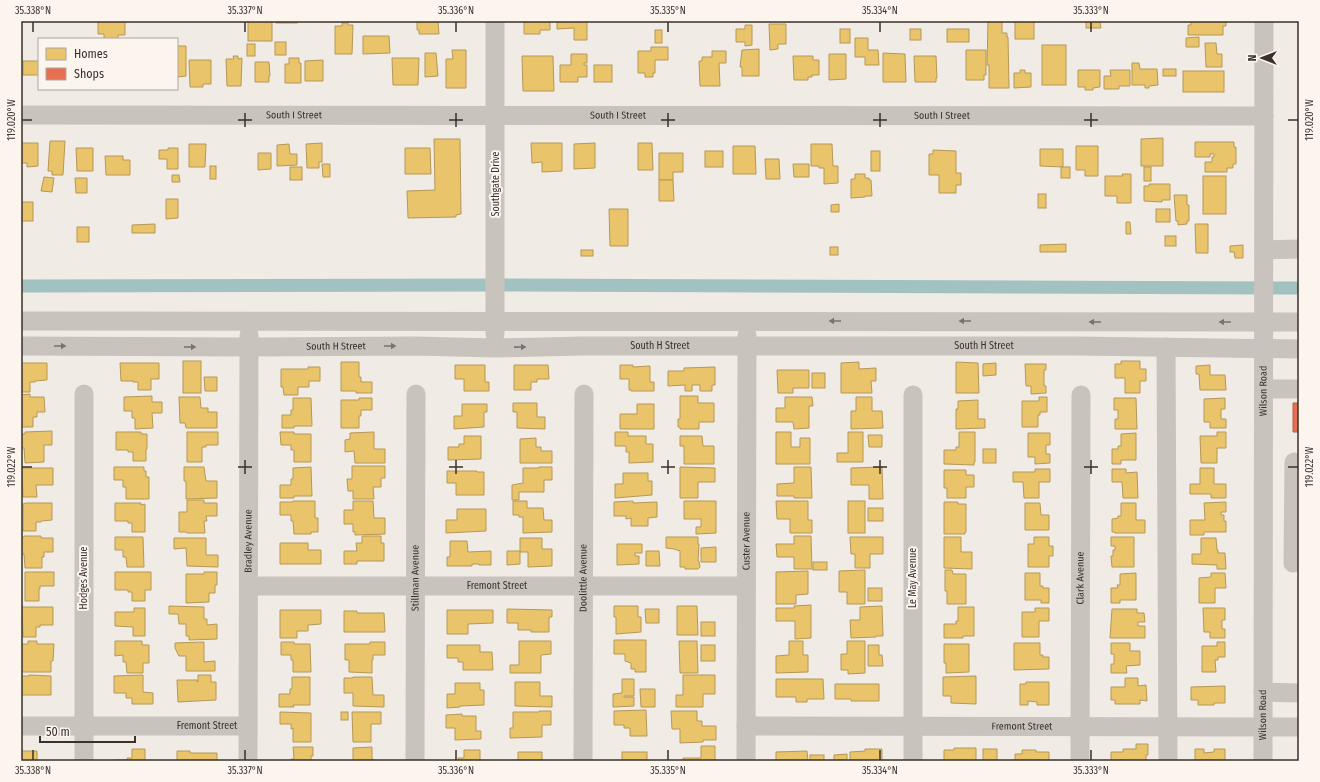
<svg xmlns="http://www.w3.org/2000/svg" width="1320" height="782" font-family="'Fira Sans Condensed',sans-serif">
<style>
.homes{fill:#e9c46a;stroke:#b59857}
.shops{fill:#e76f51;stroke:#b35c46}
.lines{fill:none;stroke-linecap:round;stroke-linejoin:round}
.canal{stroke:#a1c2c1;stroke-width:13}
.minor{stroke:#c9c3be;stroke-width:19}
.oneway{fill:#7b726d}
.ticks{fill:none;stroke:#3b302b;stroke-width:1.5}
.labels{text-anchor:middle;dominant-baseline:central;stroke-width:4;stroke-linejoin:round;paint-order:stroke}
.street-label{font-size:10px;fill:#3b302b;stroke:#fbf5ee}
.neatline{fill:none;stroke:#3b302b;stroke-width:1.5}
.ticks-label{font-size:10px;text-anchor:middle;fill:#3b302b}
</style>
<rect width="100%" height="100%" fill="#f0ebe5"/>
<g class="homes">
<path d="M98,21h27v14h-7v4h-14v-5h-6z"/>
<rect x="248" y="21" width="24" height="20"/>
<rect x="276" y="21" width="21" height="2"/>
<path d="M417,21h21l1,13h-20v-4h-2z"/>
<path d="M524,21h26v9h-10v4h-16z"/>
<path d="M557,21h30v19h-13v-12l-17,1z"/>
<path d="M988,21h14v12h5v4h1l1,51h-20v-23h-2z"/>
<rect x="1015" y="21" width="19" height="18"/>
<path d="M1086,21h14l1,7h-15z"/>
<path d="M1191,21h35v5h-3v9h-35v-10h3z"/>
<path d="M342,23h6v2h5l-1,29h-17v-28h7z"/>
<path d="M769,24h17v20h-8v5l-8,1z"/>
<path d="M745,25h7v20l-7,1v-4h-9v-13h9z"/>
<rect x="840" y="29" width="10" height="14"/>
<rect x="910" y="29" width="11" height="11"/>
<rect x="947" y="29" width="22" height="13"/>
<rect x="655" y="30" width="7" height="13"/>
<path d="M363,36h26l1,17 -27,1z"/>
<path d="M1199,37v10h-13v-9z"/>
<path d="M855,38h13v12h10l1,15h-14v-8h-10z"/>
<path d="M167,39h10v7h9v30l-9,1v-38z"/>
<rect x="275" y="42" width="11" height="13"/>
<path d="M1205,43h11l1,11h5v13h-16z"/>
<rect x="247" y="44" width="8" height="12"/>
<rect x="1042" y="45" width="24" height="40"/>
<path d="M651,47h17v13h-13v13h-2v4h-8v-4h-7v-22h13z"/>
<path d="M759,49v27h-17v-9h-2l2,-17z"/>
<path d="M452,50h14v38h-20v-29h7z"/>
<path d="M966,50h20v25h-2v5h-18z"/>
<path d="M712,51h14v12h-7l1,23h-20l-1,-25h3v-4h10z"/>
<path d="M425,53h11l2,23 -13,1z"/>
<path d="M883,53l22,1 1,28h-23z"/>
<path d="M571,54h16v9h-3v2h3v12h-9v5h-18v-17h11z"/>
<path d="M829,54h17v25l-17,1z"/>
<path d="M233,56h5v3l4,-1 -1,28h-14l-1,-27h8z"/>
<path d="M522,56h31l1,35h-31z"/>
<path d="M793,56h20v4h6v15h-7v2h-4v3h-14z"/>
<path d="M914,56h22l1,22h-1v4h-21z"/>
<path d="M289,58h10v5h2v20h-16v-19h4z"/>
<path d="M392,58h27l-1,27h-25z"/>
<path d="M189,60h22v24h-8v3h-13z"/>
<path d="M323,60v21h-18v-20z"/>
<rect x="23" y="61" width="16" height="14"/>
<path d="M255,62h14l1,14h-1v6h-14z"/>
<path d="M1132,63h7l1,6h17l1,16 -9,1v2h-4v-3h-13z"/>
<rect x="594" y="65" width="18" height="17"/>
<rect x="1163" y="69" width="13" height="7"/>
<path d="M1020,70h5v3h6v14l-17,1v-15h6z"/>
<path d="M1078,70h22v17l-7,1v2h-8v-3h-7z"/>
<path d="M1110,70h20v16h-11v3h-15v-13h7z"/>
<rect x="1183" y="71" width="41" height="21"/>
<path d="M1163,138v28h-22v-27z"/>
<path d="M434,139h26l1,75 -5,1v2l-48,1 -1,-27 28,-1z"/>
<path d="M50,141h15l-2,34h-11v-4h-4z"/>
<path d="M1195,142h39v5h2v17h-3v4h-6v4h-22v-10h7v-5h2v-3h-4v3h-15z"/>
<path d="M21,143h17v23l-11,1v-4h-6z"/>
<path d="M322,143v19h-3v6h-12l-1,-24z"/>
<path d="M531,143h31v28l-20,1v-10l-10,1z"/>
<path d="M595,143v25l-21,1v-25z"/>
<path d="M638,143h14l1,27h-15z"/>
<path d="M189,144h17l-1,23h-16z"/>
<path d="M289,144l1,10h7v11l-20,1v-21z"/>
<path d="M811,144h21l1,22h5v17l-14,1v-16h-5v-2h-8z"/>
<path d="M733,146h22l1,28h-23z"/>
<path d="M1076,146h22v30h-13v-6h-9z"/>
<path d="M76,148h17v23h-16z"/>
<path d="M168,148h10v21h-11v-10h-8v-9h9z"/>
<path d="M405,148h25l1,26h-26z"/>
<path d="M1040,149h23v18l-23,-1z"/>
<path d="M933,150l23,1v22h5v12h-5v8h-17v-18h-10v-21h4z"/>
<rect x="705" y="151" width="18" height="16"/>
<rect x="871" y="151" width="9" height="20"/>
<path d="M258,153h13v16l-13,1z"/>
<path d="M659,153h24v19h-10v8h-14z"/>
<path d="M105,156h18v4h7v15h-24z"/>
<path d="M765,159h14l1,20h-14z"/>
<path d="M322,164h8v13h-7z"/>
<path d="M793,164h16v13h-15z"/>
<rect x="210" y="166" width="6" height="13"/>
<rect x="290" y="167" width="12" height="13"/>
<rect x="1061" y="167" width="9" height="11"/>
<rect x="1144" y="167" width="7" height="14"/>
<path d="M855,174h10v4h4v2h2l1,16h-7v1l-14,1v-19h4z"/>
<path d="M1122,174h9v29h-14v-7h-12v-20h18z"/>
<path d="M172,175h7l1,7h-8z"/>
<rect x="1203" y="176" width="23" height="38"/>
<path d="M44,177l10,1 -2,14 -11,-1z"/>
<path d="M75,178h12v15h-11z"/>
<path d="M659,180h14l1,21h-15z"/>
<path d="M1149,184h21v16h-8v2l-18,-1v-15h5z"/>
<rect x="1038" y="194" width="8" height="14"/>
<path d="M1174,195h13v10h2v16h-2v3l-9,1v-4h-2z"/>
<path d="M166,199h12v19l-12,1z"/>
<rect x="21" y="202" width="12" height="19"/>
<path d="M839,204v8h-8v-7z"/>
<path d="M609,209h19v37h-18z"/>
<rect x="1156" y="209" width="14" height="13"/>
<path d="M1126,222h4l1,12h-5z"/>
<path d="M155,224v9h-23v-8z"/>
<path d="M1195,224h13v29h-12z"/>
<rect x="77" y="227" width="12" height="15"/>
<rect x="1165" y="236" width="11" height="10"/>
<path d="M1066,244v8h-26v-7z"/>
<path d="M1243,245v13h-8l-1,-6h-4v-6z"/>
<rect x="830" y="247" width="8" height="8"/>
<rect x="581" y="250" width="12" height="6"/>
<rect x="183" y="361" width="18" height="32"/>
<path d="M1121,361h19v8h6v12h-6v12h-15v-15h-10v-14h6z"/>
<path d="M341,362h18v15h2v5h11v11h-16v-2h-15z"/>
<path d="M859,362v7l17,-1v13h-5l1,12h-31v-30z"/>
<path d="M956,362l22,1 1,30h-23z"/>
<path d="M21,363h26v17l-12,1v1h-5v10h-9z"/>
<path d="M120,363h39v16h-8v11h-13v-8h-5v-1h-12z"/>
<path d="M996,363v12l-13,1v-12z"/>
<path d="M1025,364h21v6h-2v16h2v7l-15,1v-8h-5z"/>
<path d="M455,365h30v17h4v9h-25v-12h-9z"/>
<path d="M514,365h34l1,14h-12v3h-6v8h-17z"/>
<path d="M620,365h13v2l17,-1v16h4v9h-23v-1h-2v-11h-9z"/>
<path d="M1210,365v10h15l1,15h-26l-1,-16h-3v-8z"/>
<path d="M308,367h12v14h-11v6h-11v8h-14l-1,-8h-2v-18h27z"/>
<path d="M715,367v18h-3v6h-12v-6h-8v6h-7v-6l-17,1v-15h16v-3z"/>
<path d="M777,370h32v18h-16v5h-15z"/>
<rect x="812" y="373" width="13" height="15"/>
<path d="M204,377h13v14h-12z"/>
<path d="M30,394v3h14l1,15h-8v5h-4v10h-12v-32z"/>
<path d="M152,396v6h10v11h-10l1,15 -18,1v-11h-3v-7h-8v-14z"/>
<path d="M680,396h18v7h16v19h-15v7h-19v-2h-2v-8h2z"/>
<path d="M179,397h21l1,11h7v4h9v16h-31l-1,-5h-5z"/>
<path d="M785,397h27l1,9h-4v22l-15,1 -1,-7h-17v-14h9z"/>
<path d="M856,397h16v14h10l1,17 -32,1v-18h5z"/>
<path d="M1039,397h8v15h-7v3h-2v12h-16v-26h17z"/>
<path d="M293,398h18l1,28h-18v2h-12v-13h9v-5h2z"/>
<path d="M359,398h13v12h-11v6h-2v12h-18v-28h18z"/>
<path d="M1114,398h22l1,31h-22v-10h3v-9h-4z"/>
<path d="M1225,398v11h-4v10h5v9h-16v-6h-6v-23z"/>
<path d="M978,400v19h7v9l-29,1v-20h2v-8z"/>
<path d="M513,403h24v14h8v12l-28,-1v-16h-4z"/>
<path d="M462,404h25v8h-3v15l-30,2v-13h8z"/>
<path d="M637,404h17v25h-34v-15h17z"/>
<path d="M52,431v14h-8v17l-19,1 -1,-15h-3v-14h4v-2z"/>
<path d="M116,432h25v2h6v15h-1v12h-13v-9h-5v-2h-12z"/>
<path d="M187,432h31v13h-12v2h-4v15h-15z"/>
<path d="M280,432h14v2h17v28h-17v-12h-3v-5h-10z"/>
<path d="M374,432v17h11v14h-30l-1,-12 -9,1v-12l5,-1v-6z"/>
<path d="M615,432h13v4h18v8h7v18l-24,1v-11h-3v-6h-11z"/>
<path d="M776,432h15v15h9v-9h10v26h-34z"/>
<path d="M848,432h15v30h-26v-9h11z"/>
<path d="M959,432h16v30h-1v3l-30,-1v-14h12v-3h3z"/>
<path d="M1217,432h9v16h-9v15h-16l-1,-27h17z"/>
<path d="M1028,433h22v12h-4v9h4v9l-15,1v-7h-7z"/>
<path d="M1136,433v27h-15v4h-9v-15h6v-3h3v-12z"/>
<path d="M868,435h14v12h-13z"/>
<path d="M464,436h17v23l-33,1v-13h11v-3h5z"/>
<path d="M680,436h22l1,10h11v18h-30v-18h-4z"/>
<path d="M536,438v9h5v4h11v12h-32v-24z"/>
<rect x="983" y="449" width="13" height="14"/>
<path d="M352,466h33v12h-4v9h-8l1,12h-21v-8h-5l-1,-12h5z"/>
<path d="M114,467h30v4h2v6h3v22h-23v-12h-3v-7h-9z"/>
<path d="M184,467h20l2,14h11v17l-31,1v-18h-2z"/>
<path d="M311,467l1,29h-18v2h-14v-13h11v-6h2v-11z"/>
<path d="M539,467h13v13h-8v12h-25v8h-7v-15l11,-2v-15h16z"/>
<path d="M680,467l35,1v14h-17v16h-18z"/>
<path d="M794,467h17l1,31h-18v-2h-17v-12l17,-1z"/>
<path d="M882,467l1,32h-14v-14h-18v-17z"/>
<path d="M22,468h31v17h-17l1,12h-14z"/>
<path d="M1200,468h14v16h12v14h-15v-4h-21v-10h10z"/>
<path d="M1035,469h15v13h-11v16h-15l-1,-16h-10v-10h22z"/>
<path d="M1112,469h14v4l11,-1 1,26h-15l-1,-16h-10z"/>
<path d="M944,470h22v5h8v12h-8v11h-19v-10h-3z"/>
<path d="M447,471h30v1h7v23h-28v-12h-9z"/>
<path d="M623,473h25v8h4v14l-37,3v-14h8z"/>
<path d="M187,500h17v3h13v13h-11l1,5h-3l1,12h-18v-1h-8v-20h8z"/>
<path d="M293,501h22v17h3v14h-7v2h-17l-1,-13h-2v-6h-11v-13h13z"/>
<path d="M353,501h20l1,17h11v16l-30,1v-3h-2v-8h-9v-14h9z"/>
<path d="M513,501h14v7h16l1,12h8v12l-29,1v-16h-4v-2h-6z"/>
<path d="M633,501v2l24,-1v15l-9,1v8h-17v-8l-5,1v-3h-12v-14z"/>
<path d="M684,501h32v32l-20,1v-7h5v-8h-17z"/>
<path d="M776,501h32v19h4v13h-22v-14h-13z"/>
<rect x="848" y="501" width="17" height="32"/>
<path d="M944,502h14v2h8v28h-1v2h-21z"/>
<path d="M1226,502v10h-5v3h3v6h2v11h-22v3h-14v-15h15l-1,-17z"/>
<path d="M26,503h26v17l-11,1v1h-5v9h-13v-27z"/>
<path d="M115,503h26v2l4,-1v28h-13v-9h-4v-2h-13z"/>
<path d="M1025,503h15l1,12h8v15h-24z"/>
<path d="M1121,503h15v17h9v13h-30v-1h-3v-13l6,-1v-2h3z"/>
<rect x="868" y="508" width="15" height="13"/>
<path d="M457,509h29v22l-40,2v-13h11z"/>
<path d="M24,536h17v2h12v14h-9v5h-2v11h-17l-1,-14h-3v-17h3z"/>
<path d="M362,536h19v7h3v18h-27v3h-13v-13h13l-1,-8h6z"/>
<path d="M794,536h17l1,33h-18v-12h-17l-1,-13h18z"/>
<path d="M115,537h28l1,30h-17l-1,-10h-3v-7h-8z"/>
<path d="M666,537h32v7h1l-1,17h1l1,6 -2,2h-13v-2h-5v-16l-6,-2 -8,-1z"/>
<path d="M850,537h33v17h-13v14h-15v-14h-4z"/>
<path d="M944,537h17v15h11v17l-28,-1z"/>
<path d="M1034,537h15v9h4v10h-4v11h-21v-23h6z"/>
<path d="M1111,537h23v30h-22l-1,-11h2v-6h2v-4h-4z"/>
<path d="M174,538h32v17h12v12l-31,-1 -1,-18 -12,1z"/>
<path d="M520,538h22v11h10v17l-24,1v-15h-8z"/>
<path d="M1201,538h15l1,12h1v3h7l1,16h-9v-4l-25,-1v-10h9z"/>
<path d="M450,541h17l1,11 23,-1v14h-12v-1h-7v2h-25v-9h3z"/>
<path d="M280,543h28v7h13v14h-41z"/>
<path d="M617,544h25v9h-7v3h4v8l-22,1z"/>
<path d="M716,547v15h-15v-14z"/>
<path d="M507,551h13v13l-13,1z"/>
<path d="M646,551h13l1,15h-14z"/>
<rect x="813" y="562" width="14" height="8"/>
<path d="M865,570v34h-18v-12h-8v-21z"/>
<path d="M945,570h7l1,4h13v30h-19v-13h-2z"/>
<path d="M808,571v23l-12,1v9h-20v-32z"/>
<path d="M25,572h29v14h-14v3h-1v12h-14z"/>
<path d="M115,572h36v18h-6v11h-13v-9h-4v-2h-13z"/>
<path d="M204,572h13v13h-2v8h-6v9l-23,1v-29h18z"/>
<path d="M1025,573h15v13h3v2h6v15h-8v-3h-16z"/>
<path d="M1136,573v27h-16v3h-9v-15h7l-1,-3h3v-11z"/>
<path d="M1211,573h14l1,15h-11v15h-16v-25l12,-1z"/>
<rect x="868" y="588" width="14" height="13"/>
<path d="M811,605v33l-16,1v-18h-19v-13h18v-2z"/>
<path d="M169,606l35,1v12h3v6l10,-1v15l-28,1v-4h-3v-12h-7l-1,-10h-9z"/>
<path d="M614,606h24v11h3v15l-25,2v-17h-2z"/>
<path d="M677,606h20l1,29h-21z"/>
<path d="M882,606l1,30h-7v1l-25,1 -1,-18h10v-13z"/>
<path d="M22,607h31v18h-13v2h-4v10h-13z"/>
<path d="M958,607h16v29h-11v2h-19v-14h12v-3h2z"/>
<path d="M134,608h11v28h-12v-9l-18,-1v-14h19z"/>
<path d="M1035,608h14v13h-10v16h-17v-25h13z"/>
<path d="M1203,608h22v12h-3v9h3v9h-15v-6h-6z"/>
<path d="M507,609l45,1v7h-3v15h-18v-2h-13v-7h-11z"/>
<path d="M645,609h14v14h-13z"/>
<path d="M1112,609h25v4h7l1,9h-7v4h7v12h-35z"/>
<path d="M280,610h41v14l-13,1v6h-11v7h-17z"/>
<path d="M447,610h46v13l-25,1v10h-21z"/>
<path d="M344,611h13v2h27l1,19h-41z"/>
<rect x="701" y="622" width="14" height="14"/>
<path d="M614,640h32v32h-11v-3h-4v-6l-6,-2v-7h-11z"/>
<path d="M28,641h9v3h17l-1,17h-2v11h-30v-28h7z"/>
<path d="M115,641h27v4h7v18h-6v10h-16l-1,-11h-3v-7l-8,1z"/>
<path d="M519,641h32v13l-10,1v18h-31v-8h9z"/>
<path d="M679,641h18l1,32h-18z"/>
<path d="M789,641h14v14h5v17l-32,1v-17l13,-1z"/>
<path d="M847,641h18v32l-17,1v-4h-7v-16h6z"/>
<path d="M204,642v20l11,-1v10h-29v-15h-7l-4,-8v-5z"/>
<path d="M281,642h13v2h16l1,28h-18v-12h-2v-5h-10z"/>
<path d="M370,642h15v13h-12v5h-1v13l-23,-1v-12h-4v-16h25z"/>
<path d="M1217,642h8v15h-7v3h-3l1,12h-14v-26h15z"/>
<path d="M1014,643h26v12h3v2h6v12l-35,1z"/>
<path d="M1111,643h19v8h10v14l-14,1 1,7h-16v-9h3v-10h-3z"/>
<path d="M944,644h25v28l-23,1v-10h-2z"/>
<path d="M447,645h33v7h12l1,18h-30v-8h-5v-4h-11z"/>
<rect x="701" y="645" width="14" height="16"/>
<path d="M868,645h11v10h3l1,11h-15z"/>
<path d="M29,675l22,1v19h-30v-19h8z"/>
<path d="M143,675v17l10,1v11h-21v-6h-6v-5h-12v-17z"/>
<path d="M198,675h13v7h5v18l-38,2 -1,-22h20v2h1z"/>
<path d="M683,675h32v19h-12v13h-27v-12h7z"/>
<path d="M292,677h18v28h-17l1,2h-15v-13h11v-5h2z"/>
<path d="M353,677h19l1,18h11v12l-31,-1v-13h-9v-15h9z"/>
<path d="M943,677l33,-1v28l-25,-1v-7h-8z"/>
<path d="M1125,678h13v8l8,-1 1,16 -7,-1v4h-25v-4h-4v-13h14z"/>
<path d="M622,679h12v17h-10v1h10v9l-21,1v-13l9,-1z"/>
<path d="M776,679h47l1,20h-17v3h-11v-5h-20z"/>
<path d="M515,682h25v14h12v11l-37,-1z"/>
<path d="M1026,682h23v23h-12v-3l-9,-1v4h-8v-21h6z"/>
<path d="M455,683h25v7h4v15l-24,1v1l-13,1v-14h8z"/>
<path d="M835,684h44v17h-28v-2h-16z"/>
<path d="M1225,686v17h-11v2h-16v-5h-7v-13z"/>
<path d="M640,689h15v18h-14z"/>
<path d="M646,710l1,26h-17v-8h-6v-3h-10v-14z"/>
<path d="M539,711h12v14h-9v12l-32,1v-10h3v-16h26z"/>
<path d="M671,711h26v10h5v5h14v14h-13v2l-23,1v-14h-8z"/>
<path d="M280,712l31,1v29h-18v-14l-2,1v-5h-11z"/>
<rect x="341" y="712" width="7" height="8"/>
<path d="M352,712h29v12h-10v18h-18z"/>
<path d="M462,714v2h14v15h5v8l-26,1v-12h-9v-13z"/>
<path d="M1136,744h12v11h-2v6h-35v-9h12v-3h13z"/>
<path d="M701,746h14v15h-32v-3h18z"/>
<path d="M293,747h20v9h-2v5h-20v-2h3z"/>
<path d="M372,747v12h1v2h-20v-13z"/>
<path d="M954,748h22v13h-32v-11h10z"/>
<path d="M132,749h13v12h6h-37v-1h13v-2h5z"/>
<path d="M865,749h17v12h-32v-9l15,-1z"/>
<rect x="983" y="749" width="14" height="12"/>
<path d="M1195,749h9v4l10,-1v-3h11v12h-30z"/>
<path d="M464,750h16v11h-22v-3h6z"/>
<path d="M1022,750h14v2h13v9h-34v-7h7z"/>
<path d="M22,751h15v10h18h-33z"/>
<path d="M177,751h13v2h27v8h-40z"/>
<path d="M807,751l1,10h-32v-9z"/>
<path d="M518,752h24v9h-26v-1h2z"/>
<rect x="622" y="752" width="25" height="9"/>
<path d="M847,754v7h-13v-6z"/>
<rect x="810" y="755" width="14" height="6"/>
</g>
<path class="shops" d="M1298,400h1v32h-6v-29h5z"/>
<g class="lines">
<path class="canal" d="M21,286l492,-1 786,3"/>
<g class="minor">
<path id="s1" d="M21,115l1243,1"/>
<path d="M1264,250l35,-1"/>
<path d="M21,321l1278,1"/>
<path d="M495,334v-313"/>
<path id="s2" d="M21,346l228,1 167,-1 79,2 88,-2h495l221,3"/>
<path d="M1166,347l2,414"/>
<path d="M1264,389h35"/>
<path d="M1293,563l1,-101"/>
<path id="s3" d="M249,586h497"/>
<path d="M1263,692l36,1"/>
<path id="s4" d="M21,726h227"/>
<path id="s5" d="M746,726l553,1"/>
<path d="M84,761v-367"/>
<path id="s6" d="M248,761l1,-426"/>
<path id="s7" d="M415,761l1,-367"/>
<path id="s8" d="M583,761l1,-367"/>
<path id="s9" d="M746,761l1,-426"/>
<path d="M913,761v-366"/>
<path id="s10" d="M1080,761l1,-366"/>
<path id="s11" d="M1263,761l1,-740"/>
</g>
</g>
<defs><path id="oneway-solid" d="M-6-.8H1V-3.2L6.5 0L1 3.2V.8H-6Z"/></defs>
<g class="oneway">
<use href="#oneway-solid" transform="translate(835 321) rotate(-180)"/>
<use href="#oneway-solid" transform="translate(965 321) rotate(180)"/>
<use href="#oneway-solid" transform="translate(1095 322) rotate(-180)"/>
<use href="#oneway-solid" transform="translate(1225 322) rotate(-180)"/>
<use href="#oneway-solid" transform="translate(60 346)"/>
<use href="#oneway-solid" transform="translate(390 346)"/>
<use href="#oneway-solid" transform="translate(190 347)"/>
<use href="#oneway-solid" transform="translate(520 347) rotate(-1)"/>
</g>
<path class="ticks" d="M33,22v10M245,22v10M456,22v10M668,22v10M880,22v10M1091,22v10M245,113v14M456,113v14M668,113v14M880,113v14M1091,113v14M22,120h10M238,120h14M449,120h14M661,120h14M873,120h14M1084,120h14M1288,120h10M245,460v14M456,460v14M668,460v14M880,460v14M1091,460v14M22,467h10M238,467h14M449,467h14M661,467h14M873,467h14M1084,467h14M1288,467h10M33,750v10M245,750v10M456,750v10M668,750v10M880,750v10M1091,750v10"/>
<g class="labels">
<g class="street-label">
<text stroke="none"><textPath href="#s1" startOffset="273">South I Street</textPath></text>
<text stroke="none"><textPath href="#s1" startOffset="597">South I Street</textPath></text>
<text stroke="none"><textPath href="#s1" startOffset="921">South I Street</textPath></text>
<text transform="translate(496 184) rotate(-90)">Southgate Drive</text>
<text stroke="none"><textPath href="#s2" startOffset="639">South H Street</textPath></text>
<text stroke="none"><textPath href="#s2" startOffset="963">South H Street</textPath></text>
<text stroke="none"><textPath href="#s2" startOffset="315">South H Street</textPath></text>
<text stroke="none"><textPath href="#s11" startOffset="370">Wilson Road</textPath></text>
<text stroke="none"><textPath href="#s6" startOffset="220">Bradley Avenue</textPath></text>
<text stroke="none"><textPath href="#s9" startOffset="220">Custer Avenue</textPath></text>
<text transform="translate(84 578) rotate(-90)">Hodges Avenue</text>
<text stroke="none"><textPath href="#s7" startOffset="183">Stillman Avenue</textPath></text>
<text stroke="none"><textPath href="#s8" startOffset="183">Doolittle Avenue</textPath></text>
<text transform="translate(913 578) rotate(-90)">Le May Avenue</text>
<text stroke="none"><textPath href="#s10" startOffset="183">Clark Avenue</textPath></text>
<text stroke="none"><textPath href="#s3" startOffset="248">Fremont Street</textPath></text>
<text stroke="none"><textPath href="#s11" startOffset="46">Wilson Road</textPath></text>
<text stroke="none"><textPath href="#s4" startOffset="186">Fremont Street</textPath></text>
<text stroke="none"><textPath href="#s5" startOffset="276">Fremont Street</textPath></text>
</g>
</g>
<rect width="1320" height="782" fill="none" stroke="#fbf5ee" stroke-width="44"/>
<rect x="38" y="38" width="140" height="52" fill="#fbf5ee" stroke="#aea6a0"/>
<rect x="46" y="48" width="20" height="12" fill="#e9c46a" stroke="#aea6a0"/>
<text x="74" y="58" font-size="12" fill="#3b302b">Homes</text>
<rect x="46" y="68" width="20" height="12" fill="#e76f51" stroke="#aea6a0"/>
<text x="74" y="78" font-size="12" fill="#3b302b">Shops</text>
<g transform="translate(1262 58) rotate(270)" stroke="#fbf5ee" stroke-width="3" paint-order="stroke">
<path d="M0-3L7 15L0 10L-7 15Z" fill="#3b302b"/>
<text y="-6" font-size="11" font-weight="bold" text-anchor="middle" fill="#3b302b">N</text>
</g>
<path d="M40 736v6h95v-6" fill="none" stroke="#3b302b" stroke-width="2"/>
<text x="46" y="736" font-size="12" fill="#3b302b" stroke="#fbf5ee" stroke-width="3" paint-order="stroke">50 m</text>
<rect x="22" y="22" width="1276" height="738" class="neatline"/>
<g class="ticks-label">
<text x="33" y="14">35.338°N</text>
<text x="245" y="14">35.337°N</text>
<text x="456" y="14">35.336°N</text>
<text x="668" y="14">35.335°N</text>
<text x="880" y="14">35.334°N</text>
<text x="1091" y="14">35.333°N</text>
<text transform="translate(1309 120) rotate(-90)" y="4">119.020°W</text>
<text transform="translate(11 120) rotate(-90)" y="4">119.020°W</text>
<text transform="translate(1309 467) rotate(-90)" y="4">119.022°W</text>
<text transform="translate(11 467) rotate(-90)" y="4">119.022°W</text>
<text x="33" y="774">35.338°N</text>
<text x="245" y="774">35.337°N</text>
<text x="456" y="774">35.336°N</text>
<text x="668" y="774">35.335°N</text>
<text x="880" y="774">35.334°N</text>
<text x="1091" y="774">35.333°N</text>
</g>
</svg>
